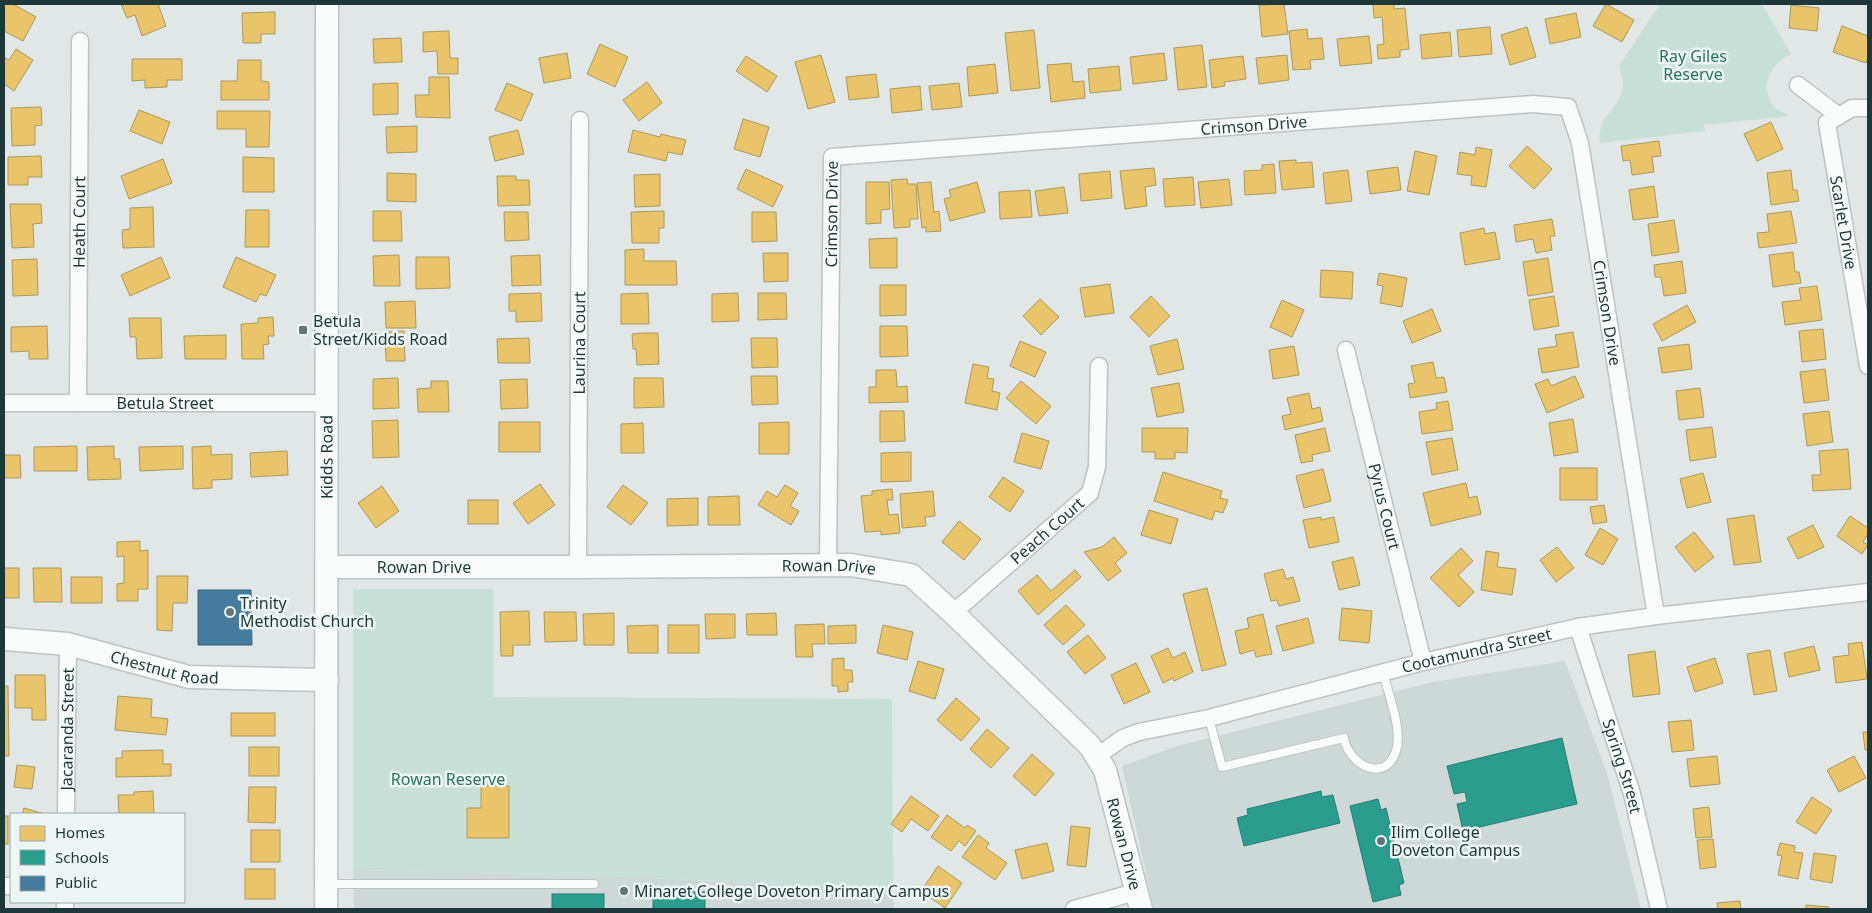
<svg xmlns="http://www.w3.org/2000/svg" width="1872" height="913" font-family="'Noto Sans',sans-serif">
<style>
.built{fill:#cdd8d7}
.green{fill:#c8e1d8}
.homes{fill:#e9c46a;stroke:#ac9a5b}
.schools{fill:#2a9d8f;stroke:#267e75}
.public{fill:#457b9d;stroke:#39677f}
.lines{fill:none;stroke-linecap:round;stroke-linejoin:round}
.lane-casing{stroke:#bdc3c3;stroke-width:10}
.street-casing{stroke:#bdc3c3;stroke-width:19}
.secondary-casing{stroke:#bcc4c4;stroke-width:25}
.lane{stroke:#fafbfb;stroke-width:8}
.street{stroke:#fafbfb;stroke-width:16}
.secondary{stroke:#fafbfb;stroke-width:22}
.poi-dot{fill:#627576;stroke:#edf6f5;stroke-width:2}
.labels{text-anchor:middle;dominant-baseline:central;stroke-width:5;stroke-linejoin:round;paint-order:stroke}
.park-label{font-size:16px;fill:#28715d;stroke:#edf6f5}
.street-label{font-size:16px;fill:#1e3739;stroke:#edf6f5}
.poi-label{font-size:16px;fill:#1e3739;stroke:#edf6f5;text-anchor:start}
</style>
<rect width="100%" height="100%" fill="#e0e7e6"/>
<g class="built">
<path d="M1565,661l42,112 34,136h-487l-32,-143 55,-20 256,-64z"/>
<path d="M353,870l270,7 270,12 1,20h-540z"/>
</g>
<g class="green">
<path d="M1660,4h102l29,50c-18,8 -30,27 -21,47 4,7 12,11 19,15l-85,9 1,6 -105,12c-5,-34 35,-36 19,-77z"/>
<path d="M353,589h140v108l399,2 1,190 -270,-12 -270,-7z"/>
</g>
<g class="homes">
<path d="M4,4h9l23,13 -13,24 -19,-10z"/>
<path d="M121,4h37l8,22 -24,10 -7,-21 -8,3z"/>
<path d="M1284,4l4,30 -26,3 -3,-32z"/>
<path d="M1373,4h21v5l11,-1 4,41 -9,1v7l-22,2 -1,-14 7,-1 -2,-27 -8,1z"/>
<path d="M1606,4l28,16 -12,22 -29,-16z"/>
<path d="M1791,5l28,3 -2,23 -28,-3z"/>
<path d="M275,12v22h-14v9h-18l-1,-30z"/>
<path d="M1576,13l5,24 -31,7 -5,-25z"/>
<path d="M1842,26l26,10v21l-2,6 -33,-11z"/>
<path d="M1490,27l2,27 -33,3 -2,-27z"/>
<path d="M1527,27l9,30 -26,8 -9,-30z"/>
<path d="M1307,29l1,10 14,-1 2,21 -14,1 1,9 -18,1 -4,-39z"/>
<path d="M1034,30l6,58 -29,3 -6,-58z"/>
<path d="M449,31l1,27h8v16h-20l-1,-23 -14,1v-20z"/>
<path d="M1450,32l2,24 -30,3 -2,-24z"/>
<path d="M1369,36l3,27 -32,3 -3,-27z"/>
<path d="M401,38l1,24 -28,1 -1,-24z"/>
<path d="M600,44l28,13 -13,30 -28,-13z"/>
<path d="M1202,45l5,42 -29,3 -4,-42z"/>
<path d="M16,49l17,11 -19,31 -10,-7v-27l5,3z"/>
<path d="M567,53l4,25 -27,5 -5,-25z"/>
<path d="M1164,53l3,27 -34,4 -3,-27z"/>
<path d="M821,55l14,47 -27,7 -13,-47z"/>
<path d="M1287,55l2,25 -30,4 -3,-26z"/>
<path d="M746,56l31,20 -10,16 -31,-21z"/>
<path d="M1243,56l3,23 -22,3 1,4 -13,2 -3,-28z"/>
<path d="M132,59h50v21h-15v7l-22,1v-8l-13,1z"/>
<path d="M238,60h23v21l8,1v18h-48v-19h16z"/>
<path d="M1071,63l2,19 11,-1 1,17 -34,4 -4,-37z"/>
<path d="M995,64l3,29 -29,3 -2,-29z"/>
<path d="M1119,66l2,24 -31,3 -2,-24z"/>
<path d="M876,74l3,23 -30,3 -3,-23z"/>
<path d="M429,77h20l1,41 -34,-1 -1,-22h14z"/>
<path d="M647,82l15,21 -23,18 -16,-21z"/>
<path d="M398,83v31l-25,1v-31z"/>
<path d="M507,83l26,11 -12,27 -26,-11z"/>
<path d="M959,83l3,24 -30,3 -3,-24z"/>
<path d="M920,86l2,24 -30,3 -2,-24z"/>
<path d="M41,107l1,18 -7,1v19l-23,1 -1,-38z"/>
<path d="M139,110l31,12 -8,22 -32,-13z"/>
<path d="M217,111h53l-1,36h-23v-18h-29z"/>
<path d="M743,119l26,8 -9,30 -26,-8z"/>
<path d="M1771,122l12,27 -26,12 -13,-27z"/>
<path d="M417,126v26l-30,1 -1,-26z"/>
<path d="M518,130l6,24 -29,7 -6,-24z"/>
<path d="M633,130l27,7 1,-3 25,6 -4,15 -14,-3 -2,9 -38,-9z"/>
<path d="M1659,141l2,15 -9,1 2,15 -22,3 -2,-15 -7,1 -2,-15z"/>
<path d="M1527,146l25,23 -18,20 -25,-23z"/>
<path d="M1476,147l16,3 -6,37 -15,-2 1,-9 -15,-2 3,-22 15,3z"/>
<path d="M1415,151l22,5 -8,39 -22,-4z"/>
<path d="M41,156l1,21h-14v8h-20v-28z"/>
<path d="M243,157l31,1v34h-31z"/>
<path d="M163,159l9,24 -43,16 -8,-23z"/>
<path d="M1296,160v3l16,-1 2,25 -32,3 -3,-29z"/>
<path d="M1274,164l2,29 -31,2 -1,-24 18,-1v-5z"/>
<path d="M1398,167l3,23 -31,4 -3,-23z"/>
<path d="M1154,168l2,17 -11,2 2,19 -22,3 -5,-38z"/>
<path d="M746,169l37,17 -10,21 -36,-18z"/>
<path d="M1348,170l4,31 -26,3 -3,-31z"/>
<path d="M1791,170l2,20h4l2,11 -28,4 -4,-32z"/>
<path d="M1110,171l2,27 -31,3 -2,-27z"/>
<path d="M387,173l29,1v28l-29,-1z"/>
<path d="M660,174v32l-25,1 -1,-32z"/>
<path d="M497,176h19v4h13l1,25 -32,1z"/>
<path d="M1193,177l2,28 -30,2 -2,-28z"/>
<path d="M907,179l1,5h8l2,35h-8v8l-16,1 -3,-48z"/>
<path d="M1229,179l3,26 -31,3 -3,-26z"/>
<path d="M866,182h23l1,27 -9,1v13l-15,1z"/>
<path d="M931,182l3,30 5,-1 2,20 -15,1v-5l-4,1 -5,-45z"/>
<path d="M977,182l8,30 -35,9 -6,-22 7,-2 -2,-7z"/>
<path d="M1654,186l4,31 -25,3 -4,-30z"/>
<path d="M1064,187l4,26 -29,3 -4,-25z"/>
<path d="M1030,190l2,27 -32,2 -1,-27z"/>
<path d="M10,204h31l1,19 -9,1 1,23 -22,1z"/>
<path d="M153,207l1,40 -31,1 -1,-18 8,-1v-21z"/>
<path d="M246,210h23v37h-24z"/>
<path d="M373,211h28l1,30h-29z"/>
<path d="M664,211v17h-5v15h-27l-1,-31z"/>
<path d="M1791,211l6,32 -38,5 -2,-15 12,-1 -2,-18z"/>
<path d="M504,212h24l1,28 -24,1z"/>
<path d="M752,212h24l1,29 -25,1z"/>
<path d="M1552,219l3,17h-5l2,14 -16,3 -3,-14 -17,3 -2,-17z"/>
<path d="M1674,220l5,32 -27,4 -4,-32z"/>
<path d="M1484,228l1,6 10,-2 5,27 -35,6 -5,-32z"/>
<path d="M897,238v30h-27l-1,-29z"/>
<path d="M644,249v12h32l1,24h-52v-35z"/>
<path d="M1793,252l2,20h4l2,11 -28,4 -4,-32z"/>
<path d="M763,253h25v28l-24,1z"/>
<path d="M399,255l1,31h-26l-1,-30z"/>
<path d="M540,255l1,30 -29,1 -1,-30z"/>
<path d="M161,257l9,21 -40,18 -9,-21z"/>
<path d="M236,257l40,18 -10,21 -6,-2 -4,8 -33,-15z"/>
<path d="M416,257h33l1,31 -34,1z"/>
<path d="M1548,258l5,34 -25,4 -5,-34z"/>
<path d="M37,259l1,36 -25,1 -1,-36z"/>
<path d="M1682,261l4,32 -22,3 -3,-19h-6l-1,-12z"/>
<path d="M1321,270l32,2 -1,27 -32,-2z"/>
<path d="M1379,273l28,5 -5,29 -22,-4 3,-17 -6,-1z"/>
<path d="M1110,284l4,29 -29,4 -5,-29z"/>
<path d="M880,285h26v30l-26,1z"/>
<path d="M1817,286l5,34 -37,5 -3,-23 19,-2 -2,-12z"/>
<path d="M541,293l1,28 -26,1v-11h-7v-17z"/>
<path d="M648,293l1,31h-28v-30z"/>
<path d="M738,293l1,28 -27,1v-28z"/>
<path d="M758,293h28l1,26 -29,1z"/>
<path d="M1151,296l19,20 -21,21 -19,-20z"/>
<path d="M1554,296l5,30 -25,4 -5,-30z"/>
<path d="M1040,299l19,18 -18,18 -18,-19z"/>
<path d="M1282,300l22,10 -12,27 -22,-10z"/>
<path d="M415,301l1,27h-30l-1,-26z"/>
<path d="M1687,305l9,17 -34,19 -9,-17z"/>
<path d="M1432,309l9,22 -29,12 -9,-22z"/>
<path d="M273,317l1,19h-6l1,8 -6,1 1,14h-22l-1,-35 17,-1v-5z"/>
<path d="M129,318h32l1,40 -25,1 -1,-22h-6z"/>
<path d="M47,326l1,33h-19v-8l-18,1v-25z"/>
<path d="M880,326h27l1,30 -28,1z"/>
<path d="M1823,329l3,30 -24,3 -3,-31z"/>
<path d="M404,331l1,30h-19l-1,-29z"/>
<path d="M1573,332l6,35 -37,6 -4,-24 19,-3 -2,-11z"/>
<path d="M644,333h14l1,31 -22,1 -1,-16h-3l-1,-15z"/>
<path d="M226,335v24h-41l-1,-23z"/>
<path d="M529,338l1,25h-32l-1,-24z"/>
<path d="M751,338h26l1,29 -26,1z"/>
<path d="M1177,339l7,30 -26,6 -8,-29z"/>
<path d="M1020,341l26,11 -11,25 -25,-11z"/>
<path d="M1689,344l3,25 -30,4 -4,-25z"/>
<path d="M1294,346l5,29 -26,4 -4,-29z"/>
<path d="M1433,362l3,16 8,-1 3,15 -37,6 -2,-14 7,-1 -4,-17z"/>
<path d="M973,364l16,3 -2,11 7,1 -2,12 8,2 -3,17 -32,-7z"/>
<path d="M1825,369l4,31 -25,3 -4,-31z"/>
<path d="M876,370h20l1,17 10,-1 1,16 -39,1v-16h7z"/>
<path d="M751,376h26l1,28 -26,1z"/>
<path d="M1575,376l9,21 -37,16 -12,-29 13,-5 3,7z"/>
<path d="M398,378l1,30 -26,1v-30z"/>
<path d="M634,378h29l1,29 -30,1z"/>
<path d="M527,379l1,29 -27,1 -1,-29z"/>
<path d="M431,381h17l1,31h-31l-1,-23 14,-1z"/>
<path d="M1021,381l30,25 -15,18 -30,-26z"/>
<path d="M1179,383l5,29 -27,5 -6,-29z"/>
<path d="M1700,388l4,29 -25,3 -3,-29z"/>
<path d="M1309,393l3,16 8,-2 3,14 -38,9 -3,-14 9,-2 -4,-16z"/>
<path d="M1448,401l5,29 -31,4 -3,-22 18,-3 -1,-6z"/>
<path d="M880,411h24l1,30 -25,1z"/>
<path d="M1829,411l4,31 -26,4 -4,-32z"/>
<path d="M1573,419l5,33 -24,4 -5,-33z"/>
<path d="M398,420l1,37 -26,1 -1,-37z"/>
<rect x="499" y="422" width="41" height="30"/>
<path d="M789,422v32h-30v-31z"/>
<path d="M643,423l1,30h-23v-29z"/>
<path d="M1712,427l4,30 -26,4 -4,-31z"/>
<path d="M1142,428h46l-1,25 -12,-1v7h-20v-7h-13z"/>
<path d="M1325,428l5,23 -18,4 1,6 -12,2 -6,-28z"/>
<path d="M1022,433l27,8 -8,28 -27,-7z"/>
<path d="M1452,438l6,32 -26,5 -6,-33z"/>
<path d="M77,446v25h-43v-24z"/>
<path d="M114,446v13h6l1,20 -33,1 -1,-33z"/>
<path d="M183,446v23l-43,2 -1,-24z"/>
<path d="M211,446v9l21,-1v25l-20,1v8l-19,1 -1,-42z"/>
<path d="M1848,449l3,40 -38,2 -1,-16h9l-2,-24z"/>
<path d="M287,451l1,24 -37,2 -1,-24z"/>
<path d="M911,452v29l-30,1v-29z"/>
<path d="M4,455h16l1,23h-17z"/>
<rect x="1560" y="468" width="37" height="32"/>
<path d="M1323,469l8,32 -27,7 -8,-32z"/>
<path d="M1163,472l59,19 -2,7 8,2 -5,13 -8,-2 -3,9 -58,-19z"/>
<path d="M1703,473l8,29 -24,6 -7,-29z"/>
<path d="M1003,477l21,14 -14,21 -21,-15z"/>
<path d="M1466,483l3,15 8,-2 4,18 -50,12 -8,-33z"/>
<path d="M540,484l15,21 -27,19 -15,-21z"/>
<path d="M623,485l25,18 -17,22 -24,-18z"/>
<path d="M785,485l13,8 -8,13 9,5 -8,14 -33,-20 9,-14 10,6z"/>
<path d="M382,486l17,25 -23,17 -18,-25z"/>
<path d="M892,489l1,11h-6l2,15 9,-1 2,19 -19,2v-4l-16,1 -4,-36 11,-1v-4z"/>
<path d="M933,491l2,25 -10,1 1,9 -24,2 -2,-34z"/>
<path d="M739,496l1,29h-32v-28z"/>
<path d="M698,498v27l-31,1v-27z"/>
<rect x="468" y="500" width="30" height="24"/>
<path d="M1604,505l3,17 -14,2 -3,-17z"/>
<path d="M1149,510l29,9 -7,25 -30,-9z"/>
<path d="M1754,515l7,47 -27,3 -7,-46z"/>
<path d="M1850,516l18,12v6l-5,8 5,3 -6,9 -25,-18z"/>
<path d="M1321,517v3l13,-3 5,25 -30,6 -6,-28z"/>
<path d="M959,521l22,18 -17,21 -22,-18z"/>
<path d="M1813,525l11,22 -26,12 -11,-21z"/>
<path d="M1600,528l18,11 -15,26 -18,-10z"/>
<path d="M1694,532l20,25 -19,15 -20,-25z"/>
<path d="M1114,537l13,16 -12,10 6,8 -13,10 -24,-29 18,-5z"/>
<path d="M140,541v10l8,-1v39h-10v12h-21v-17l7,-1v-27l-7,1v-15z"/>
<path d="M1557,547l17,21 -18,14 -16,-22z"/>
<path d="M1461,548l12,13 -15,14 16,17 -15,15 -29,-29z"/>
<path d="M1486,551l13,2 -2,14 19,2 -4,26 -31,-5z"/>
<path d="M1353,557l7,28 -21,5 -7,-28z"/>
<rect x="4" y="568" width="15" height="30"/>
<path d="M33,568h28l1,34h-28z"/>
<path d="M1283,569l3,10 7,-2 7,24 -21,5 -2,-6 -6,1 -7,-27z"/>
<path d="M1075,570l6,7 -43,38 -20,-24 19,-16 14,16z"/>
<path d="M157,576h31l-1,27h-14l-1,28 -15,-1z"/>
<rect x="71" y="577" width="31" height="26"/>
<path d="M1207,588l19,77 -24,6 -19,-77z"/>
<path d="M1066,605l19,20 -22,20 -19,-20z"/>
<path d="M1342,608l30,3 -3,32 -30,-3z"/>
<path d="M529,611l1,34h-17v11h-12l-1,-44z"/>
<path d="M544,612h32l1,29 -32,1z"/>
<path d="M614,613v32h-30l-1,-31z"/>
<path d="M776,613l1,22h-30l-1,-21z"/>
<path d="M705,614h30v24l-29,1z"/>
<path d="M1263,614l9,40 -16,3 -2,-7 -14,4 -5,-23 14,-3 -2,-10z"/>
<path d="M1308,618l6,25 -31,8 -7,-25z"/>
<path d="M824,624l1,20h-13l1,13h-17l-1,-32z"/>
<path d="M658,625v28h-30l-1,-27z"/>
<rect x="668" y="625" width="31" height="28"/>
<path d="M856,625v18l-28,1v-18z"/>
<path d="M883,625l30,7 -6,28 -30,-7z"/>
<path d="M1088,635l18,23 -21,16 -18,-22z"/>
<path d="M1862,642l5,37 -31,4 -3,-26 16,-2 -1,-11z"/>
<path d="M1814,646l6,24 -31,7 -5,-24z"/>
<path d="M1168,648l5,10 12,-6 8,20 -19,9 -1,-3 -10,5 -12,-27z"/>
<path d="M1770,650l7,41 -23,4 -7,-41z"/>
<path d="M1655,651l5,43 -27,3 -5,-42z"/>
<path d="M844,658v12h8l1,12h-5v9l-10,1v-6h-6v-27z"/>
<path d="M1715,658l8,25 -28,9 -8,-25z"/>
<path d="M918,661l26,8 -9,30 -26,-8z"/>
<path d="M1136,663l14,29 -26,12 -13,-29z"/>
<path d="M15,675h30l1,45h-14v-12h-17z"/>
<path d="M4,686h4l1,70h-5z"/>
<path d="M118,696l34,3 -1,18 17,2 -2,16 -51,-5z"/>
<path d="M956,698l24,21 -19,22 -24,-21z"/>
<rect x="231" y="713" width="44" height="23"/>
<path d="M1691,720l3,30 -22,2 -4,-30z"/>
<path d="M987,729l22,19 -18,20 -21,-19z"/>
<path d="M1863,732h5v18h-3z"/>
<rect x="249" y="747" width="30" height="29"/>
<path d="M163,750v14h8v12l-55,1v-19h6v-7z"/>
<path d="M1032,754l22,20 -19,22 -22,-20z"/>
<path d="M1717,756l3,28 -30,3 -3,-28z"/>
<path d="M1854,756l12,22 -27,14 -12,-22z"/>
<path d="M17,765l18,2 -3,22 -18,-2z"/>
<path d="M481,785l28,1v52h-42v-30h14z"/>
<path d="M249,787h27l-1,36 -27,-1z"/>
<path d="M153,791l1,23h-35l-1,-19h16v-3z"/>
<path d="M911,796l28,20 -11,15 -17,-12 -9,13 -11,-8z"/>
<path d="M1812,797l20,13 -16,24 -20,-12z"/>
<path d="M1709,807l3,30 -16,1 -3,-29z"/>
<path d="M24,808l21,6h-23z"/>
<path d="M947,815l18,13 2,-3 9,6 -11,15 -6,-5 -8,10 -20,-14z"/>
<rect x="4" y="816" width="4" height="28"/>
<path d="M1071,826l19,2 -4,39 -19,-2z"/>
<rect x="251" y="830" width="29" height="32"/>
<path d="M978,835l11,8 -3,5 21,15 -12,17 -33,-23z"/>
<path d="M1713,839l3,28 -16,2 -3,-29z"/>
<path d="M1047,843l7,28 -32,8 -7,-29z"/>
<path d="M1780,843l15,3 -1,6 9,1 -5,26 -20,-4 4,-19 -5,-1z"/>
<path d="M1814,853l22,3 -4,27 -22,-4z"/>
<path d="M938,866l24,17 -17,25 -24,-17z"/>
<rect x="245" y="869" width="30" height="30"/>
<path d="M1740,901l1,8h-23l-1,-6z"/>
<path d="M1806,905l23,2v2h-23z"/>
</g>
<g class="schools">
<path d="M1562,738l15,66 -114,27 -6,-27 10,-2 -2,-10 -11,2 -7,-28z"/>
<path d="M1321,791l1,6 11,-2 7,28 -96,23 -7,-28 11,-3 -1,-6z"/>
<path d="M1378,799l3,11 5,-2 18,75 -5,2 2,10 -28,7 -23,-96z"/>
<path d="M653,891l52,1v17h-52z"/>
<rect x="552" y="894" width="52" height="15"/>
</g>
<path class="public" d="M198,590h53l1,55h-54z"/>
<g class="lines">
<defs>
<g id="lane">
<path d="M1209,718l13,49 122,-29c4,26 41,47 52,13 7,-21 -8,-57 -13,-79"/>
<path d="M329,884h265"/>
</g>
<g id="street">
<path d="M1798,85l41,31"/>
<path id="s1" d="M1868,108h-16l-25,15 41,243"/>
<path id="s2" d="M1346,350l77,312"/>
<path id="s3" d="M4,403h323"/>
<path id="s4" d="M78,403l2,-362"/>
<path id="s5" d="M828,565l4,-408 701,-53 35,3 12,36 76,473"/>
<path id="s6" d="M578,567l2,-447"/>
<path id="s7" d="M953,613l137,-120 7,-26 2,-101"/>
<path id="s8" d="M1578,627l54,167 27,115"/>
<path id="s9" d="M1097,756l26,-18 16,-6 70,-14 214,-56 155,-35 78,-11 212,-24"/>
<path id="s10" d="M66,814l2,-170"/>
<path d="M4,886h7"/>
<path d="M65,909v-7"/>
<path d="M1074,909l62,-17"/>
</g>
<g id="secondary">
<path id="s11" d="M328,567h250l273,-2 60,10 42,38 137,133 15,24 36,139"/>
<path id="s12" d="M4,639l64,5 121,33 138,3"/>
<path id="s13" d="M326,909l1,-905"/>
</g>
</defs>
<use href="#lane" class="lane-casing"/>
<use href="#street" class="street-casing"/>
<use href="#secondary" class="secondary-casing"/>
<use href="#lane" class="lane"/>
<use href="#street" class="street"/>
<use href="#secondary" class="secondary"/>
</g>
<g class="poi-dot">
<rect x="298" y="325" width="10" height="10" rx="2.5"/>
<circle cx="230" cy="612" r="5"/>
<circle cx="1381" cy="841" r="5"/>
<circle cx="624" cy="891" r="5"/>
</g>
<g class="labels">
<g class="park-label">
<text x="1693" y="56">Ray Giles<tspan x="1693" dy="18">Reserve</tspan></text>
<text x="448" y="779">Rowan Reserve</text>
</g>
<g class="street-label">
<text stroke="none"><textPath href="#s5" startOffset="831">Crimson Drive</textPath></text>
<text stroke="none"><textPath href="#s5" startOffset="351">Crimson Drive</textPath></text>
<text stroke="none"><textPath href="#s4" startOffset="181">Heath Court</textPath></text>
<text stroke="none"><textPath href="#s1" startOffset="146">Scarlet Drive</textPath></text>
<text stroke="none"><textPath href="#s5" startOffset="1356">Crimson Drive</textPath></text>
<text stroke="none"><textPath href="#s6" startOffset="224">Laurina Court</textPath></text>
<text stroke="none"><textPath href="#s3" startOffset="161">Betula Street</textPath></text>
<text stroke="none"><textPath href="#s13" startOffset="452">Kidds Road</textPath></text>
<text stroke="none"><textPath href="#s2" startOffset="161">Pyrus Court</textPath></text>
<text stroke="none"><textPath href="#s7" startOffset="125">Peach Court</textPath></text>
<text stroke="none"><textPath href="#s11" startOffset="96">Rowan Drive</textPath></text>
<text stroke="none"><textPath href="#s11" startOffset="501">Rowan Drive</textPath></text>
<text stroke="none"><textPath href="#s9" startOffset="396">Cootamundra Street</textPath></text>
<text stroke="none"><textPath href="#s12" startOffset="164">Chestnut Road</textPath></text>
<text stroke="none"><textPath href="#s10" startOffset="85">Jacaranda Street</textPath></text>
<text stroke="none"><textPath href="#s8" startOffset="146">Spring Street</textPath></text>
<text stroke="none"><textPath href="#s11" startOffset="936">Rowan Drive</textPath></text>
</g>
<g class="poi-label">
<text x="313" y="321">Betula<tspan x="313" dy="18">Street/Kidds Road</tspan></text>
<text x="240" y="603">Trinity<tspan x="240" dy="18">Methodist Church</tspan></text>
<text x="1391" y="832">Ilim College<tspan x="1391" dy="18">Doveton Campus</tspan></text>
<text x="634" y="891">Minaret College Doveton Primary Campus</text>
</g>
</g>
<rect width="1872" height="913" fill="none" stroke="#1e3739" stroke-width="10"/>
<rect x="10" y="813" width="175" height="90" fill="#edf6f5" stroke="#9aaaaa"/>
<rect x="20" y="826" width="25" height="15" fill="#e9c46a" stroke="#9aaaaa"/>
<text x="55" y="838" font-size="15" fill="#1e3739">Homes</text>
<rect x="20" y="850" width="25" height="15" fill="#2a9d8f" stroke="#9aaaaa"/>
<text x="55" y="863" font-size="15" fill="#1e3739">Schools</text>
<rect x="20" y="876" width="25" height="15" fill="#457b9d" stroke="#9aaaaa"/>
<text x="55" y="888" font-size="15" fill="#1e3739">Public</text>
</svg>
